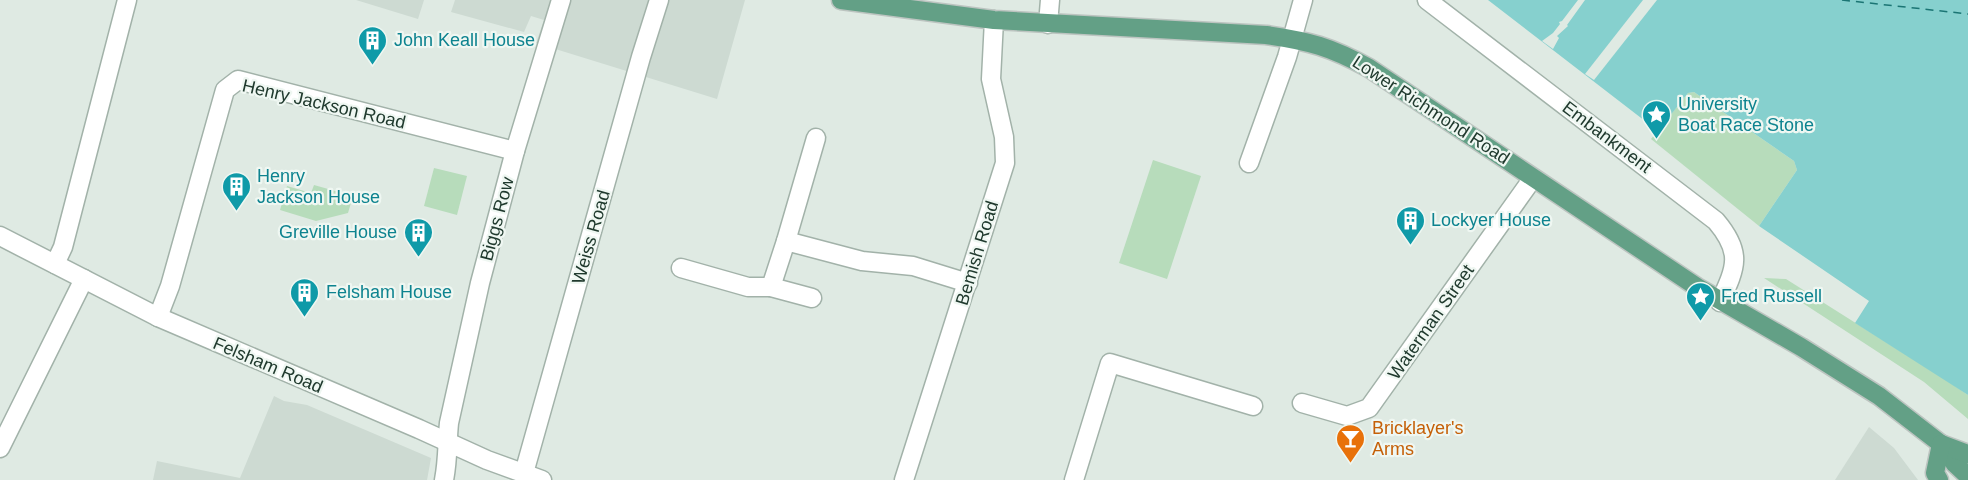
<svg xmlns="http://www.w3.org/2000/svg" width="1968" height="480" font-family="Arial,sans-serif">
<style>
.built{fill:#cddad2}
.green{fill:#b7dcbb}
.water{fill:#86d0ce}
.pier{fill:#dfeae3}
.lines{fill:none;stroke-linecap:round;stroke-linejoin:round}
.ferry{stroke:#1b7574;stroke-width:1.5;stroke-dasharray:8 6;stroke-linecap:butt}
.minor-casing{stroke:#a2b2a9;stroke-width:21}
.major-casing{stroke:#bcc4c0;stroke-width:21}
.minor{stroke:#fff;stroke-width:18}
.major{stroke:#63a086;stroke-width:18}
.labels{text-anchor:middle;dominant-baseline:central;stroke-width:4.5;stroke-linejoin:round;paint-order:stroke}
.culture-label{font-size:18px;fill:#0d838f;stroke:#eff7f2;text-anchor:start}
.street-label{font-size:18px;fill:#203a2e;stroke:#eff7f2}
.food-label{font-size:18px;fill:#c56008;stroke:#eff7f2;text-anchor:start}
</style>
<rect width="100%" height="100%" fill="#dfeae3"/>
<g class="built">
<path d="M356,0h68l-6,19z"/>
<path d="M455,0h290l-28,99 -181,-56 8,-23 -13,-4 -7,16 -73,-20z"/>
<path d="M274,396l10,5 23,4 124,53 -4,22h-274l4,-19 83,17z"/>
<path d="M1869,427l25,21 24,32h-83z"/>
</g>
<g class="green">
<path d="M1694,92l100,69 3,9 -38,56 -108,-87 37,-46z"/>
<path d="M1153,160l48,16 -34,103 -48,-16z"/>
<path d="M434,168l33,8 -10,39 -33,-9z"/>
<path d="M314,185l39,11 -5,17 -32,8 -36,-11 7,-24 24,7z"/>
<path d="M1764,278l22,1 163,103 19,13v24l-44,-37z"/>
</g>
<path class="water" d="M1488,0h480v395l-113,-72 14,-22 -110,-75 38,-56 -3,-9 -100,-69 -6,1 -30,38z"/>
<g class="pier">
<path d="M1578,0h7l-18,25 1,1 -11,10 2,2 -6,11 -11,-8 11,-8 7,-9 -1,-2 3,-1z"/>
<path d="M1643,0h14l-63,80 -9,-6z"/>
</g>
<g class="lines">
<path class="ferry" d="M1842,0l126,14"/>
<defs>
<g id="minor">
<path d="M1427,0l289,221c27,32 20,46 4,81"/>
<path d="M1048,24l2,-24"/>
<path d="M1249,163l38,-106 16,-57"/>
<path d="M0,236l158,81 261,112 68,31 55,20"/>
<path d="M786,241l30,-103"/>
<path d="M55,264l8,-17 64,-247"/>
<path d="M681,268l67,19h23l15,-46 76,20 51,5 55,17"/>
<path d="M771,287l41,11"/>
<path d="M158,317l12,-31 55,-196 13,-10 277,71"/>
<path d="M1302,403l45,13 22,-8 164,-230"/>
<path d="M0,448l84,-169"/>
<path d="M524,473l117,-416 18,-57"/>
<path d="M444,480c4,-20 3,-37 5,-57l31,-140 35,-132 46,-151"/>
<path d="M904,480l101,-317 -1,-26 -13,-58 3,-59"/>
<path d="M1074,480l36,-117 143,43"/>
</g>
<g id="major">
<path d="M841,0l153,20 272,15c43,6 65,12 103,33l328,219 104,60 78,49 62,48 14,20 13,12"/>
<path d="M1941,444l27,10"/>
<path d="M1939,480l-4,-7 6,-29"/>
</g>
</defs>
<use href="#minor" class="minor-casing"/>
<use href="#major" class="major-casing"/>
<use href="#minor" class="minor"/>
<use href="#major" class="major"/>
</g>
<defs>
<symbol id="building-pin" viewBox="-11 -11 22 30"><path d="M0 17L-7.5 6A9.5 9.5 0 1 1 7.5 6Z" fill="#0f9aa8" stroke="#eff7f2"/><path d="M-4-6H4V6H1V3H-1V6H-4ZM-2.5-4.3h1.7v1.8h-1.7ZM.8-4.3h1.7v1.8H.8ZM-2.5-1h1.7V.8h-1.7ZM.8-1h1.7V.8H.8Z" fill="#fff"/></symbol>
<symbol id="sight-pin" viewBox="-11 -11 22 30"><path d="M0 17L-7.5 6A9.5 9.5 0 1 1 7.5 6Z" fill="#0f9aa8" stroke="#eff7f2"/><path d="M0-6L1.8-2.2L6-1.7L2.9 1.2L3.7 5.4L0 3.3L-3.7 5.4L-2.9 1.2L-6-1.7L-1.8-2.2Z" fill="#fff"/></symbol>
<symbol id="bar-pin" viewBox="-11 -11 22 30"><path d="M0 17L-7.5 6A9.5 9.5 0 1 1 7.5 6Z" fill="#e8710a" stroke="#eff7f2"/><path d="M-6-5H6L.8 .8V4.5H3.5V6h-7V4.5H-.8V.8Z" fill="#fff"/></symbol>
</defs>
<g fill-rule="evenodd">
<use href="#building-pin" x="356" y="24" width="33" height="45"/>
<use href="#sight-pin" x="1640" y="98" width="33" height="45"/>
<use href="#building-pin" x="220" y="170" width="33" height="45"/>
<use href="#building-pin" x="1394" y="204" width="33" height="45"/>
<use href="#building-pin" x="402" y="216" width="33" height="45"/>
<use href="#building-pin" x="288" y="276" width="33" height="45"/>
<use href="#sight-pin" x="1684" y="280" width="33" height="45"/>
<use href="#bar-pin" x="1334" y="422" width="33" height="45"/>
</g>
<g class="labels">
<g class="culture-label">
<text x="394" y="40">John Keall House</text>
<text x="1678" y="104">University<tspan x="1678" dy="21">Boat Race Stone</tspan></text>
<text x="257" y="176">Henry<tspan x="257" dy="21">Jackson House</tspan></text>
<text x="1431" y="220">Lockyer House</text>
<text x="397" y="232" text-anchor="end">Greville House</text>
<text x="326" y="292">Felsham House</text>
<text x="1721" y="296">Fred Russell</text>
</g>
<g class="street-label">
<text transform="translate(324 104) rotate(13)">Henry Jackson Road</text>
<text transform="translate(1431 110) rotate(33)">Lower Richmond Road</text>
<text transform="translate(1607 137) rotate(37)">Embankment</text>
<text transform="translate(497 219) rotate(-75)">Biggs Row</text>
<text transform="translate(591 237) rotate(-74)">Weiss Road</text>
<text transform="translate(977 253) rotate(-73)">Bemish Road</text>
<text transform="translate(1431 322) rotate(-55)">Waterman Street</text>
<text transform="translate(268 365) rotate(23)">Felsham Road</text>
</g>
<g class="food-label">
<text x="1372" y="428">Bricklayer's<tspan x="1372" dy="21">Arms</tspan></text>
</g>
</g>
</svg>
